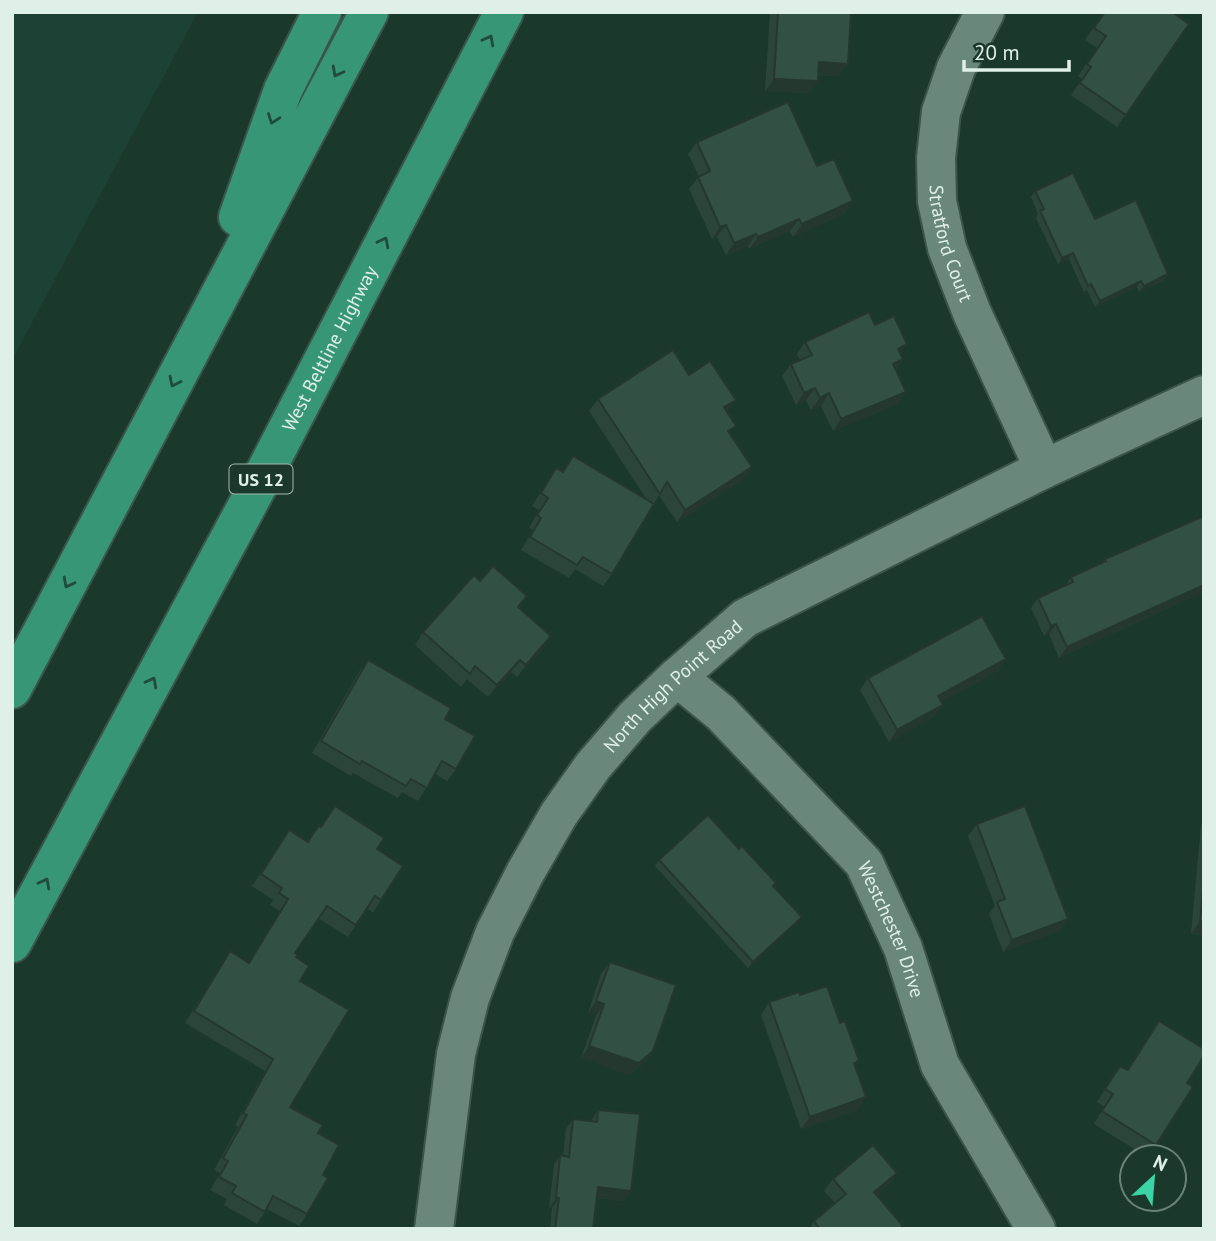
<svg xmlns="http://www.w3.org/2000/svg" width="1216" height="1241" font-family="'PT Sans',sans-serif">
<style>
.built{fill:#1b4234}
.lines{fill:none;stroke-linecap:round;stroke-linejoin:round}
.minor-casing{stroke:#3b554c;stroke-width:42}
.highway-casing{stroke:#3b554c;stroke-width:42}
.minor{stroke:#69887b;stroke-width:38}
.highway{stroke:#379676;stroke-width:38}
.wall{fill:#2c453a}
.shaded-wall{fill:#243830}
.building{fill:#335044;stroke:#243830;stroke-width:2}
.oneway{stroke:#214b3c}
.labels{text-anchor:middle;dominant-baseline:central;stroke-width:6;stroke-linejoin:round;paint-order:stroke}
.shield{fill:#1b382d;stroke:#a4b9b0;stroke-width:2}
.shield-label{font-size:18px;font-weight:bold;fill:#dff0e8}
.street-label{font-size:19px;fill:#dff0e8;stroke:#1b382d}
</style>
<rect width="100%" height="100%" fill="#1b382d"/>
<path class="built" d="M12,12h186l-186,348z"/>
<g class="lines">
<defs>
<g id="minor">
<path id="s1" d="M985,12l-29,56 -15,44 -5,46 1,43 10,47 25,65 72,156"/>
<path id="s2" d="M677,677l44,36 143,150 39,85 37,117 96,164"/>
<path id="s3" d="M434,1229l22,-175 14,-56 25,-66 30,-59 34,-59 34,-48 42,-49 42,-40 68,-59 299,-149 160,-74"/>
</g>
<g id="highway">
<path d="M238,217l45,-127 39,-78"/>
<path d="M12,689l357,-677"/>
<path id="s4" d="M12,943l251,-467 241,-464"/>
</g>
</defs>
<use href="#minor" class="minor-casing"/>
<use href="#highway" class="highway-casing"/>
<use href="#minor" class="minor"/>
<use href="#highway" class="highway"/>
</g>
<g class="wall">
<path d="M770,12h81l-12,64 -21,-1 -9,18 -44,-2z"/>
<path d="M1104,12l85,12 -72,103 -46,-32 11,-16 -4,-3 19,-28 -12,-8z"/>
<path d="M697,142l120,24 36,35 -8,12 -52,24 -3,-6 -41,18 -1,-3 -22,9 -9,-18 -5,2 -23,-50 10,-13 -11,-22z"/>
<path d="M1035,191l60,28 73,55 -4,7 -25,11 -2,-5 -42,20 -8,-17 -3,2 -15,-33 -11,5 -22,-46 2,-4 -7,-17z"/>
<path d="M875,325l25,29 3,5 -7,10 2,35 -65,27 -12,-25 -10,4 -5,-10 -10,5 -14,-29 9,-12 9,-4 -3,-6 8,-12z"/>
<path d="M689,375l38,37 3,22 13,46 -66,42 -18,-27 -47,79 -9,12 -28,-17 -6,9 -48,-28 12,-20 -4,-2 10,-18 -7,-4 24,-38 7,3 10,-15 74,44 -58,-89 9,-12z"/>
<path d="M1204,516v76l-145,66 -10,-24 -5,2 -13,-28 7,-10 27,-12 6,-9 31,-13 3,-5z"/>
<path d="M480,581l39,27 32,28 -9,13 -25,28 -6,-5 -23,25 -21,-18 -6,8 -46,-42 8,-13z"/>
<path d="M368,660l77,59 11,50 -9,12 -12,-7 -17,27 -16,-9 -4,6 -45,-25 -2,3 -39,-23 47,-81z"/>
<path d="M998,671l-57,31 -7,15 -45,25 -29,-52 8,-12z"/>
<path d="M335,806l42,43 4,51 -8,13 -6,-5 -19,29 -30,-19 -23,35 5,28 -10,126 28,26 5,42 -16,39 -8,12 -32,-17 -10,15 -33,-19 3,-6 -17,-9 10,-17 -6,-3 24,-43 -3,-2 30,-54 -80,-48 45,-72 18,12 32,-52 -10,-6 3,-5 -21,-14 29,-44 26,-1 14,-14z"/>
<path d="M1204,822v113l-13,-1 10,-109z"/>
<path d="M977,824l91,95 -9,12 -56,21 -14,-38 6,-8 -27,-70z"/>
<path d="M659,860l115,26 28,31 -5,6 -49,45 -93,-102z"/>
<path d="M610,962l43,89 -9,12 -14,12 -49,-17 15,-42 -8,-3 13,-39z"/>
<path d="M800,995l55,71 3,44 -57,19 -40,-114 8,-13z"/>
<path d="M1159,1021l28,62 -31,62 -9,12 -53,-33 10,-17 -7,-5 15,-24 8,-12 7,4z"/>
<path d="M598,1110l26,91 -27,-3 -4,31h-43l2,-21h-3l5,-43 6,-10 3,1 3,-27 7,-10 18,2z"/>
<path d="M897,1173l-9,12 -11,10 26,31 -2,3h-92l5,-8 21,-18 -11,-12 9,-12z"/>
</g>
<g class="shaded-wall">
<path d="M819,62l29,2 -9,12 -29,-2z"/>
<path d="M774,79l44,2 -9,12 -44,-2z"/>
<path d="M853,201l-8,12 -52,24 9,-13z"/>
<path d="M799,219l-9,12 -41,18 9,-12z"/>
<path d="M726,225l-9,12 -5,2 8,-12z"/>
<path d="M756,234l-8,12 -22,9 8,-12z"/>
<path d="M1073,253l-4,6 -11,5 4,-6z"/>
<path d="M1168,274l-4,7 -25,11 5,-6z"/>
<path d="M1141,281l-4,6 -42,20 5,-6z"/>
<path d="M907,344l-9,13v-8z"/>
<path d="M903,359l-9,12 -1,-7z"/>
<path d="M815,388l-9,12 -10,5 8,-12z"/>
<path d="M906,392l-8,12 -65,27 8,-12z"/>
<path d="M829,393l-8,13 -10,4 9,-12z"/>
<path d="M736,400l-9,12 -3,-5z"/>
<path d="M752,467l-9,13 -66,42 8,-12z"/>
<path d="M1204,585v7l-145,66 8,-11z"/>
<path d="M1056,624l-7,10 -5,2 7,-10z"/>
<path d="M551,636l-9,13 -25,28 9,-12z"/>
<path d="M1006,659l-8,12 -69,38 9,-13z"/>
<path d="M520,660l-9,12 -23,25 9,-12z"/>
<path d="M943,705l-9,12 -45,25 8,-12z"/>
<path d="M802,917l-5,6 -49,45 5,-6z"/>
<path d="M1068,919l-9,12 -56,21 9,-12z"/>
<path d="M1200,921l4,1v13l-13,-1z"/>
<path d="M596,1001l8,3 -8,12 -8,-3z"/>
<path d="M589,1046l64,5 -9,12 -14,12 -49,-17z"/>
<path d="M866,1097l-8,13 -57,19 9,-12z"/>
<path d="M897,1173l-9,12 -22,19 8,-12z"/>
<path d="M598,1187l33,4 -7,10 -33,-4z"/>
<path d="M556,1198h3l-7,10h-3z"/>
</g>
<g class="building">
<path d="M778,12h73l-3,52 -29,-2 -1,19 -44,-2z"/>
<path d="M1105,12h67l17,12 -63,91 -46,-32 11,-16 -4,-3 19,-28 -12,-8z"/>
<path d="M788,102l29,64 17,-7 19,42 -51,23 -3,-5 -41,18 -2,-3 -22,9 -8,-18 -6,2 -22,-50 12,-6 -13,-29z"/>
<path d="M1073,173l22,46 41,-19 32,74 -24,12 -3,-5 -41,20 -9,-17 -3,2 -15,-33 -11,5 -22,-47 4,-2 -9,-18z"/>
<path d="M869,312l6,13 19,-9 13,28 -9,5 5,10 -10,5 13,28 -65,27 -12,-26 -9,5 -5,-10 -11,5 -13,-29 21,-9 -7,-13z"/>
<path d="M673,350l16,25 21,-14 26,39 -12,7 12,19 -8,5 24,36 -67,43 -18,-28 -7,12 -62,-95z"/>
<path d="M573,456l81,48 -42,70 -29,-17 -6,8 -47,-28 11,-19 -4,-3 11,-17 -7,-5 15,-25 7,4z"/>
<path d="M1204,516v69l-137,62 -11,-23 -5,2 -13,-28 35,-16 -2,-5 35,-16 -1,-2z"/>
<path d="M493,566l34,30 -9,11 33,29 -25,29 -6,-5 -23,25 -22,-19 -5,8 -47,-42 51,-57 6,6z"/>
<path d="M982,616l24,43 -68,37 5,9 -46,25 -29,-52z"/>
<path d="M368,660l83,48 -6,11 30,17 -19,33 -14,-8 -15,27 -16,-9 -5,7 -44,-25 -2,3 -39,-23z"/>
<path d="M335,806l49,32 -7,11 26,17 -22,34 -6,-4 -19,29 -29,-19 -32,47 3,2 -2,2 13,9 -9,15 49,29 -59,97 33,18 -5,8 21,12 -16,30 5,3 -21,36 -34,-18 -8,16 -33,-19 4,-7 -17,-9 9,-16 -5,-3 24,-43 -4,-2 30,-54 -79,-48 36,-60 19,12 39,-64 -9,-6 3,-5 -21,-14 28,-44 19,12 11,-17 2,2z"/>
<path d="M1025,806l43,113 -56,21 -15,-38 8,-3 -28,-75z"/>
<path d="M708,815l31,34 3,-3 34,37 -3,3 29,31 -49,45 -94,-102z"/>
<path d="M1204,879v43l-4,-1z"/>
<path d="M610,962l66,23 -23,66 -14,12 -50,-17 15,-42 -8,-3z"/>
<path d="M827,986l13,37 5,-2 14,40 -5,2 12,34 -56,20 -41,-115 30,-10 1,3z"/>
<path d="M1159,1021l45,28v7l-17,27 6,4 -37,58 -54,-34 11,-17 -8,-5 15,-23 8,4z"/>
<path d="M598,1110l42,4 -9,77 -33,-4 -5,42h-38l4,-31h-3l4,-43 9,2 4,-38 24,3z"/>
<path d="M873,1145l24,28 -23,19 29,34 -3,3h-80l-6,-8 32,-27 -13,-15z"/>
</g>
<defs><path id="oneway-chevron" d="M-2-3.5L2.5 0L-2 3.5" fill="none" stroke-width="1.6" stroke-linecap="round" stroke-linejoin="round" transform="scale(1.75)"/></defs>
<g class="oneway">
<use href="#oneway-chevron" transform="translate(489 40) rotate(-62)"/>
<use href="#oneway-chevron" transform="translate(337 72) rotate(118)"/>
<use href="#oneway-chevron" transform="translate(273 119) rotate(110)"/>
<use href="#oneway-chevron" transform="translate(384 242) rotate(-63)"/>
<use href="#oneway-chevron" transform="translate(174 382) rotate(116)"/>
<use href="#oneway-chevron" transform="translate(68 583) rotate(118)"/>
<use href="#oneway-chevron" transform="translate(152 682) rotate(-62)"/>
<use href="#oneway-chevron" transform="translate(45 883) rotate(-62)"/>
</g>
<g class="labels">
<rect class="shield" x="229.5" y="464.5" width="63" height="29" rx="5"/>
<g class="shield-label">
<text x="261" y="479">US 12</text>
</g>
<g class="street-label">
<text stroke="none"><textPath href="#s1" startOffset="243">Stratford Court</textPath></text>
<text stroke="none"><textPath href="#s4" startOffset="674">West Beltline Highway</textPath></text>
<text stroke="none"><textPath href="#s3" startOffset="611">North High Point Road</textPath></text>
<text stroke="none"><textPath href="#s2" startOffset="336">Westchester Drive</textPath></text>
</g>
</g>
<rect width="1216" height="1241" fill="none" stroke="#dff0e8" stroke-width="28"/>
<g transform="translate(1153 1178) rotate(26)"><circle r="33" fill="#1b382d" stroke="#698278" stroke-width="2"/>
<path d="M0-5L12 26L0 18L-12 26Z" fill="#3bd4a4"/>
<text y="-10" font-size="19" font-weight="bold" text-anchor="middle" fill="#dff0e8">N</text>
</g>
<path d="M964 60v10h105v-10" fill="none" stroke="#dff0e8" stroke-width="3.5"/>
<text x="974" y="60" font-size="21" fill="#dff0e8" stroke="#1b382d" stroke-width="5" paint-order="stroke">20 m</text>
</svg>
